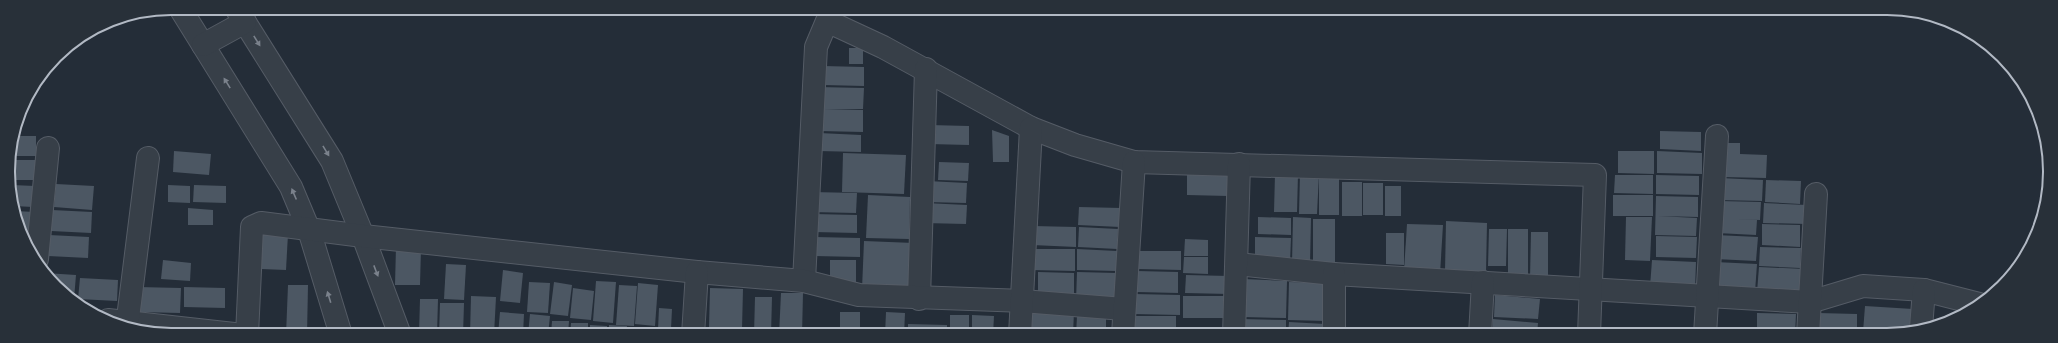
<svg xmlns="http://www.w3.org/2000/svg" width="2058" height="343" font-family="Arial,sans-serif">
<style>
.building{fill:#4c5763}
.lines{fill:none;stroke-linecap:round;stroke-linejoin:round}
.street-casing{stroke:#555c66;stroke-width:24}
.street{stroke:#373f48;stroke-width:22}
.oneway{fill:#7b828c}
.rim{fill:none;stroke:#b2b9c4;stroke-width:2}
</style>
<rect width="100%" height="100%" fill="#242d38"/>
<g class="building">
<rect x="849" y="48" width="14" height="16"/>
<path d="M823,66l41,1v19l-41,-1z"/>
<path d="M818,87l46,1 -1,21h-39l39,1v22l-44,-1z"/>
<path d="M929,125l40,1v19l-40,-1z"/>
<path d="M992,130l17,6v26h-16z"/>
<path d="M1660,131l41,1v19l-41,-2z"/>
<path d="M819,133l42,2v17l-43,-1z"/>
<path d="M14,136h22v20h-26z"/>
<path d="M1722,143h18v11l27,1 -1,23 -44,-1z"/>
<path d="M174,151l37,3 -2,21 -36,-3z"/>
<path d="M1618,151h36v23l-36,-1z"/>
<path d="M1657,151l45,2v21l-45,-1z"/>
<path d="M843,153l63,2 -2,39 -62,-2z"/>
<path d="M9,160h30v20h-28z"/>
<path d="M939,162l30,1 -1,18 -30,-1z"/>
<path d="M1187,168l42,1 -1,27 -41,-1z"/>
<path d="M1275,174h23l-1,38h-23z"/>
<path d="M1300,174h19l-2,40h-18z"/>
<rect x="1319" y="175" width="20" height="40"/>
<path d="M1615,175h38v19l-39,-1z"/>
<path d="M1656,175l43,1v19l-43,-1z"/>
<path d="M1720,178l43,2 -1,21 -43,-1z"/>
<path d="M1766,180l35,1 -1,23 -35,-2z"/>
<path d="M927,181l40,2 -1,20 -40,-1z"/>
<rect x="1342" y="182" width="20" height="34"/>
<rect x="1363" y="183" width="20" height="32"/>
<path d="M56,184l38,2 -2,24 -38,-3z"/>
<path d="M12,185l23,1 -2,21 -19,-1z"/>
<path d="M168,185l22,1v17l-22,-1z"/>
<path d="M194,185l32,1v17l-33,-1z"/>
<rect x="1385" y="186" width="16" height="30"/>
<path d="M812,192l45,1 -1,20 -45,-1z"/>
<path d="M868,195l42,2 -1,42 -43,-1z"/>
<rect x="1613" y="195" width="40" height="21"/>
<path d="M1656,196l42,1v20l-40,-1 39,2 -1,18 -41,-1z"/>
<path d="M1720,201l41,1 -1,18 -29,-1 26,1 -1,15 -39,-2z"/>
<path d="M925,203l42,2 -1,19 -42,-1z"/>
<path d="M1764,203l43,2v19l-44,-1z"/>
<path d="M1079,207l42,1 -1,19 -42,-2z"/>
<path d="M188,208l25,2v15h-25z"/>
<path d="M52,210l40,2 -1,21 -40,-2z"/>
<path d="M15,211l20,1 -1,22 -12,-1 -5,-9z"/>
<path d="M814,214l43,1v18l-43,-1z"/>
<path d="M1258,217l33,1v17l-33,-1z"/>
<path d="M1293,217l18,1 -1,46h-18z"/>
<path d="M1626,217h26l-2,44 -25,-1z"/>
<rect x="1313" y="219" width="22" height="43"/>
<path d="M1446,221l41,2 -1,50 -41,-1z"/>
<path d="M1407,224l36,1 -3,49 -36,-3z"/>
<path d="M1762,224l38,1v22l-38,-2z"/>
<path d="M1033,226l43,1v20l-44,-2z"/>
<path d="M1079,227l39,2 -1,20 -39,-2z"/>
<path d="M1489,229h18l-1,37h-18z"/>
<rect x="1508" y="229" width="20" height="50"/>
<path d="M1531,232h17v47h-18z"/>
<path d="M262,233l26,1 -2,36 -25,-1z"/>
<path d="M1386,233h18v32l-18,-1z"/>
<path d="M49,235l40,2 -1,21 -40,-2z"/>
<path d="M1716,235l42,2 -2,24 -41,-2z"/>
<path d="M1656,236l41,1 -1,21 -40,-1z"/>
<path d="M815,237l45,1v19l-46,-1z"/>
<path d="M1255,237l36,1 -1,25 -35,-1z"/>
<path d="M1185,239l23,1v16h-24z"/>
<path d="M864,241l50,2 -2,47 -50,-1z"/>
<path d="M396,247l25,1 -1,37h-25z"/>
<path d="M1760,247l41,1 -1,20 -41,-2z"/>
<path d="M1031,249h44v22l-44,-1z"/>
<path d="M1077,249l40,2 -1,20 -39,-1z"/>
<path d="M1138,251h43v19l-43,-1z"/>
<path d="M1184,257h24v17l-25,-1z"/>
<path d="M163,260l28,3 -1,18 -29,-2z"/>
<rect x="830" y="260" width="26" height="22"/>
<path d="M1652,260l44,2 -1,28 -45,-3z"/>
<path d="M1715,262l42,2 -2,28 -41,-2z"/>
<path d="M446,264l20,1 -2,35 -20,-1z"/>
<path d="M1759,267l46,2 -1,25 -47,-2z"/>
<path d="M503,270l20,3 -3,30 -20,-2z"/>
<path d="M1137,271l41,1v21l-41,-1z"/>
<path d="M1038,272l36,1v26h-36z"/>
<path d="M1077,272l40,1 -1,29 -40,-1z"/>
<path d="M45,273l31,2 -2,24 -25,-20z"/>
<path d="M1186,275l43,1v18l-44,-1z"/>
<path d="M80,278l38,2 -1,21 -39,-2z"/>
<path d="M1244,279l43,2 -1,37 -43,-1z"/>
<path d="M596,281l20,1 -3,41 -20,-2z"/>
<path d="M529,282l21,1 -2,30 -21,-1z"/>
<path d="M554,282l18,3 -4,31 -18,-2z"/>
<path d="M1289,282l38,1 -1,38 -38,-1z"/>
<path d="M638,283l20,2 -3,41 -20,-2z"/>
<path d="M288,285h20l-1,50h-21z"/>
<path d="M619,285l18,1 -3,40 -18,-1z"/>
<path d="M138,287l43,1 -1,25 -42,-1z"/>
<path d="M184,287l41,1v20l-41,-1z"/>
<path d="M573,288l21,3 -3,29 -21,-2z"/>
<path d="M710,288l33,1 -1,40 -33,-1z"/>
<path d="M781,293h22l-1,42h-23z"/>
<path d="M1134,294l46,1v20l-46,-1z"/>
<path d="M1495,295l45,4 -2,20 -44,-2z"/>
<path d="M471,296l25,1 -2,38h-24z"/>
<rect x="1183" y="296" width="43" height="22"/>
<path d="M755,297h17l-1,38h-17z"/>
<path d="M420,299h18l-1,36h-18z"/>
<path d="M440,303h24l-1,32h-24z"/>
<path d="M1865,306l48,3 -2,22 -13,3 -35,-2z"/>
<path d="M659,308l13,1 -1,20h-13z"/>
<path d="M1029,309l45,2 -1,24h-45z"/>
<path d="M500,312l24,2 -1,21h-25z"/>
<rect x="840" y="312" width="20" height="23"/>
<path d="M886,312l19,1 -1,22h-19z"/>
<path d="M1757,313l39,1 -1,21h-38z"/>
<path d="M1818,313l39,1v19h-39z"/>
<path d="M530,314l20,2 -2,19h-20z"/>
<rect x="950" y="315" width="19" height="20"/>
<path d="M972,315l22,1 -1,19h-21z"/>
<path d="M1077,316l29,2v17h-30z"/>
<rect x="1135" y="316" width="41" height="17"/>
<path d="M1242,319l44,1v15h-45z"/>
<path d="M1493,319l45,4 -1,12h-45z"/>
<path d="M552,321h17l-1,14h-17z"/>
<path d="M1289,322l36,2v11h-37z"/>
<path d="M571,323h17v12h-18z"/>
<path d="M908,324l39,1v10h-39z"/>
<path d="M590,325l17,1v9h-17z"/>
<path d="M609,325l18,1 -1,9h-17z"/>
<path d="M650,330l35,1v4h-35z"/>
<rect x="630" y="331" width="18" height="4"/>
<path d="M1601,332h43l-1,3h-42z"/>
</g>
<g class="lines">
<defs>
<g id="street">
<path d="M180,8l111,179 18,43 32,105"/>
<path d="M236,8l96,153 31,75 37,99"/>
<path d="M203,45l42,-23"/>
<path d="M37,259l11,-111"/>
<path d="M1237,264l97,10 476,28 53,-16 61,4 55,14"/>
<path d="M804,281l12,-234 11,-26 56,26 148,81 44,17 59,17 461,13 -6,160"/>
<path d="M919,299l7,-230"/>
<path d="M108,320l135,15"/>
<path d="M127,326l21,-168"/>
<path d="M1921,328l3,-38"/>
<path d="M247,335l5,-108 9,-4 102,13 334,36 107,9 55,14 163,6 102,8"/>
<path d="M693,335l4,-63"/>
<path d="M1020,335l11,-207"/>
<path d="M1123,335l11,-173"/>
<path d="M1234,335l5,-171"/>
<path d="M1334,335v-61"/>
<path d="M1480,335l3,-53"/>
<path d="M1705,335l12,-199"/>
<path d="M1808,335l8,-141"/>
</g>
</defs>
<use href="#street" class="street-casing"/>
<use href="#street" class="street"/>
</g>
<defs><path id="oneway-solid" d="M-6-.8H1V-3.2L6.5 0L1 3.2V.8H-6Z"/></defs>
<g class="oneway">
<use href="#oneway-solid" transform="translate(257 41) rotate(58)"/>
<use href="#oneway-solid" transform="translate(227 83) rotate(-122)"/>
<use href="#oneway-solid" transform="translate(326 151) rotate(59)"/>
<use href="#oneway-solid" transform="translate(294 194) rotate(-113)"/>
<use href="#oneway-solid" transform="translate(376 271) rotate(69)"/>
<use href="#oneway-solid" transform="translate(329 297) rotate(-107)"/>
</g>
<path d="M0 0H2058V343H0ZM171 15H1887A156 156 0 0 1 2043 171V172A156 156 0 0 1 1887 328H171A156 156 0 0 1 15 172V171A156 156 0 0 1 171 15Z" fill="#283039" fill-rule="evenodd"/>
<path class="rim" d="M171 15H1887A156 156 0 0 1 2043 171V172A156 156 0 0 1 1887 328H171A156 156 0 0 1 15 172V171A156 156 0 0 1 171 15Z"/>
</svg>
